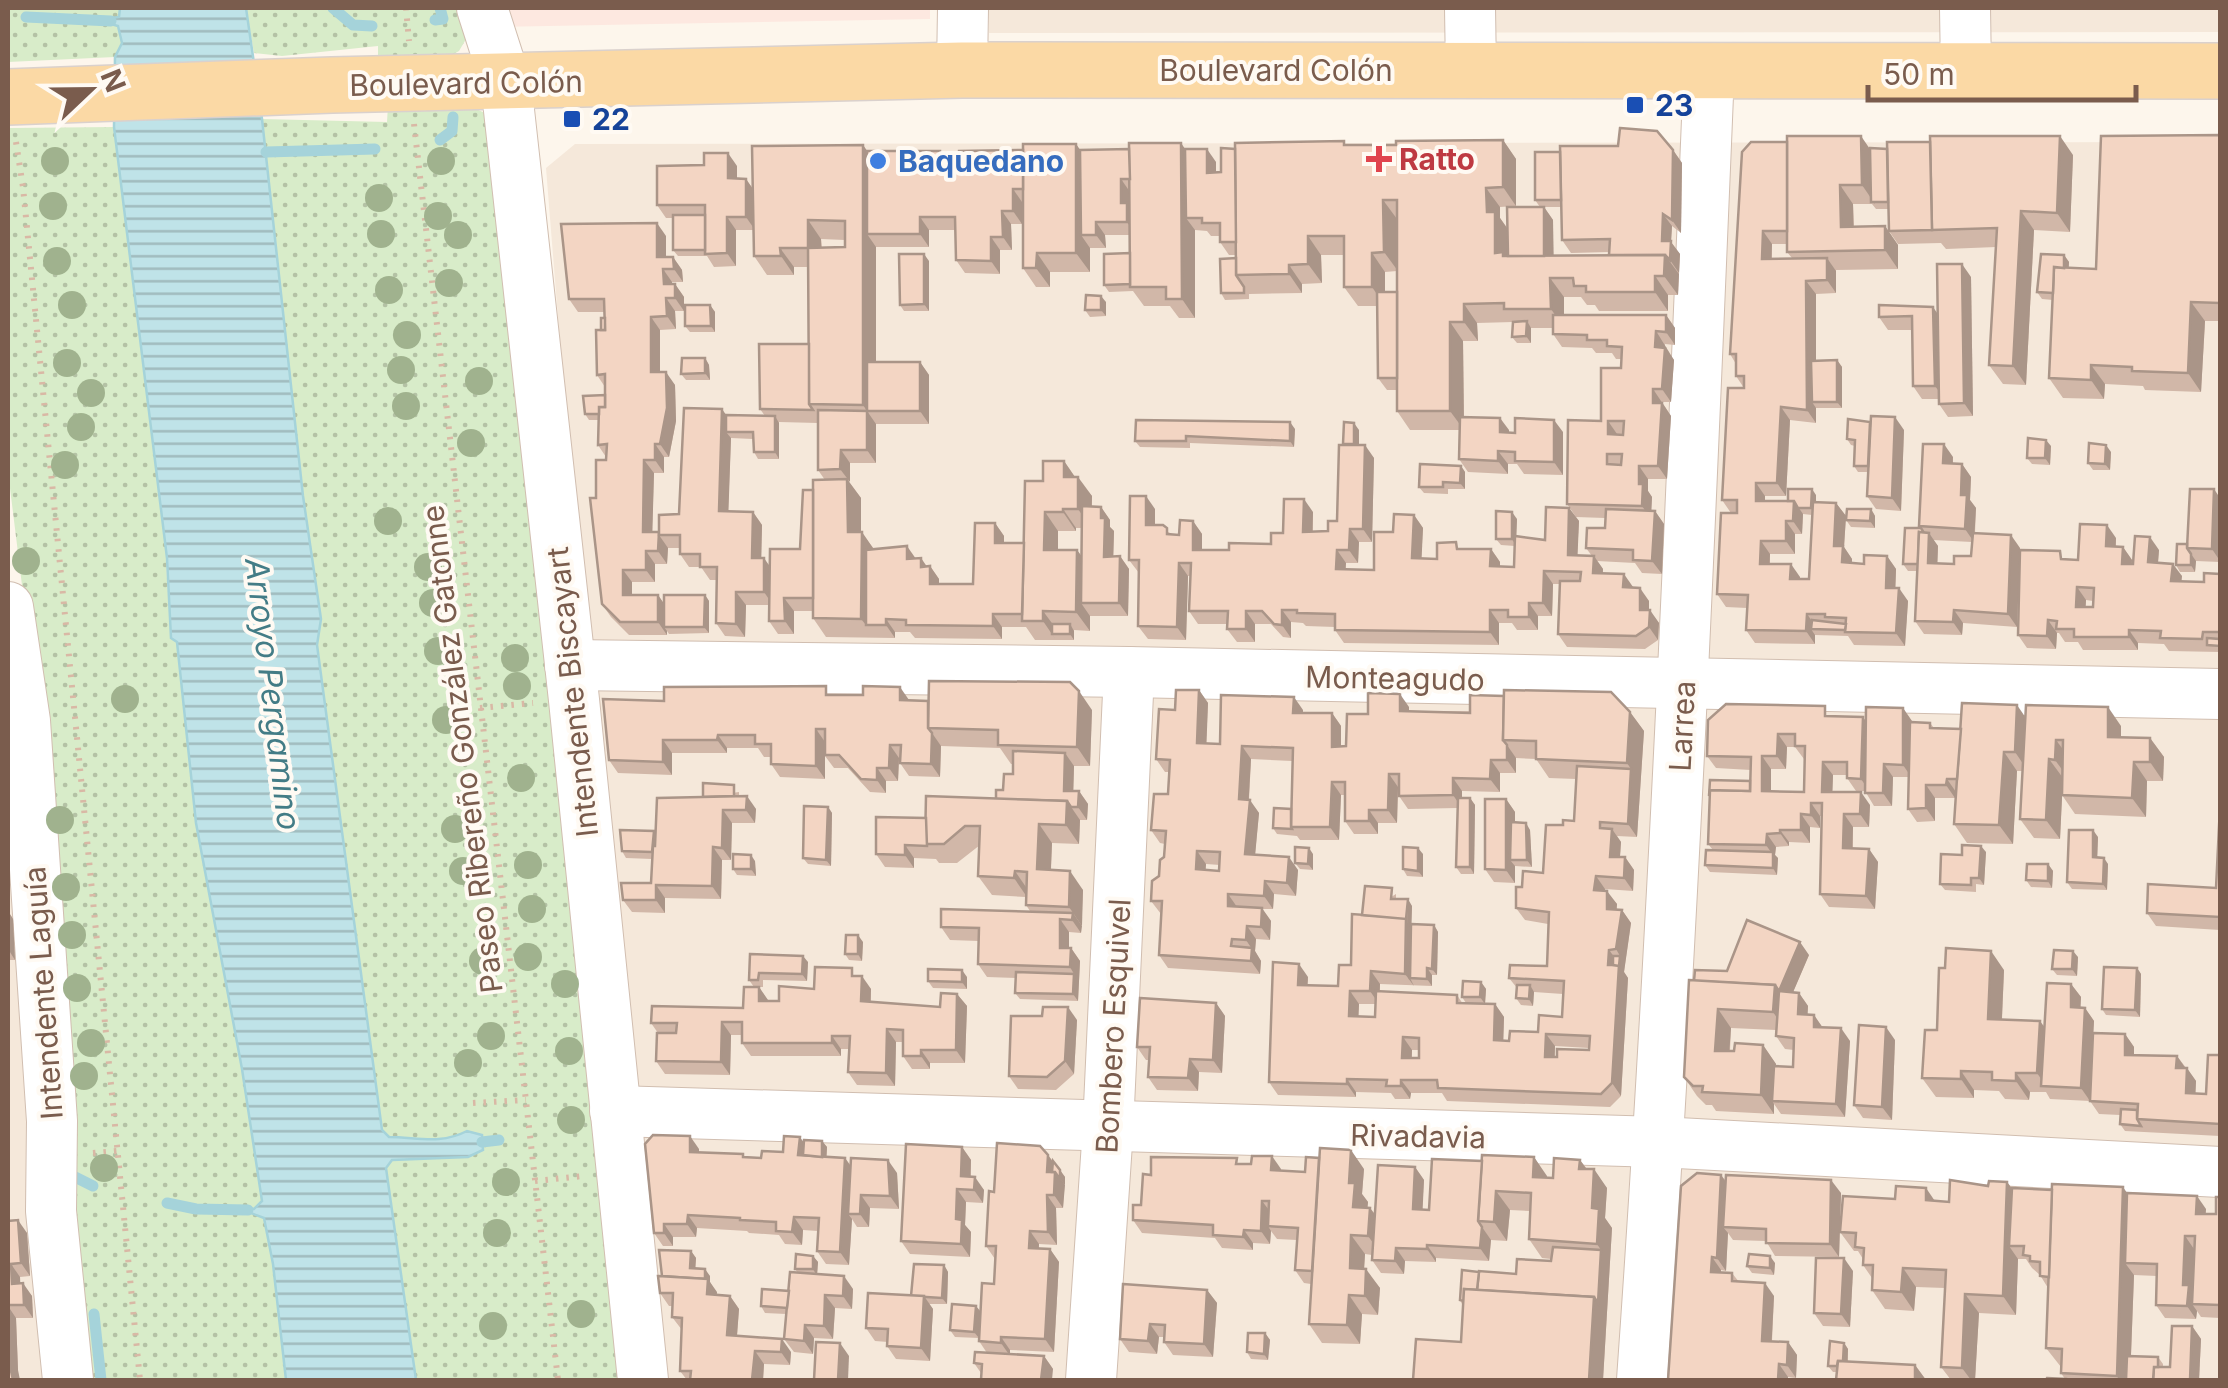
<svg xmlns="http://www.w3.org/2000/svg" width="2228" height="1388" font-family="Inter,sans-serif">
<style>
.residential{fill:#f5e8da}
.commercial{fill:#fde8e0}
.park{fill:url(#park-dots)}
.water{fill:url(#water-rules);stroke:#a5d3da;stroke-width:2.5}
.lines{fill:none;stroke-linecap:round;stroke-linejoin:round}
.stream{stroke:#a5d3da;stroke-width:11}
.minor-casing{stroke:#d1beb0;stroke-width:52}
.major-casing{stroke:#dad1cd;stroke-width:58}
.path{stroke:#d9b8a5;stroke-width:6;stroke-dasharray:2.5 8;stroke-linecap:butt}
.minor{stroke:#fff;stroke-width:50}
.major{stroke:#fbd9a5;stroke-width:55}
.tree{fill:#a0b28e}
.wall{fill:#d1b7a8;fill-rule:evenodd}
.shaded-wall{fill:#aa9588}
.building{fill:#f3d5c3;stroke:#aa9588;stroke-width:2.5;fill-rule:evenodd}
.transit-dot{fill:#1a4fb4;stroke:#fffaf3;stroke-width:4}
.health-dot{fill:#e0444e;stroke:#fffaf3;stroke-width:4}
.shop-dot{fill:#3f7fe0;stroke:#fffaf3;stroke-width:4}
.labels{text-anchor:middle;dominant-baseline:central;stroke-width:8;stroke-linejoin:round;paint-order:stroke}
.street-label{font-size:30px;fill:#7a5c4d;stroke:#fffaf3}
.transit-label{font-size:30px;font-weight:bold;fill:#164399;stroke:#fffaf3;text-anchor:start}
.health-label{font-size:30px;font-weight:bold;fill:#be3a42;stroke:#fffaf3;text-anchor:start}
.shop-label{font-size:30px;font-weight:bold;fill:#366cbe;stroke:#fffaf3;text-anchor:start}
.water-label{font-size:32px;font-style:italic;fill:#437c86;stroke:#fffaf3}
</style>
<defs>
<pattern id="park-dots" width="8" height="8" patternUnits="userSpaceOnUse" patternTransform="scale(2.5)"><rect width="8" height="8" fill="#d8ecc9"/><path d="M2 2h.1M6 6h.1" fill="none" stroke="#b4c2a5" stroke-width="1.8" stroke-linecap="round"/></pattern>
<pattern id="water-rules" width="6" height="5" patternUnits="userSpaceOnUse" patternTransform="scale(2.5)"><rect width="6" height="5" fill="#bfe3e8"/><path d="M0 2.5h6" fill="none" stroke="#a0bbbe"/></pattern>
</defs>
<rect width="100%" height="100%" fill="#fdf6ec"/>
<g class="residential">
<path d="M989,8h1231v24l-1231,1z"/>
<path d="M2220,142v1238h-1555l-83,-764 -36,-448 29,-24z"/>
<path d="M8,706l73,674h-73z"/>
</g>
<path class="commercial" d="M487,8h443v11l-437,8z"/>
<g class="park">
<path d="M8,8h112l-1,9 -8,7 7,1 4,18 -7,14 -107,5z"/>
<path d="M246,8h218l5,26 -10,17 -7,4 -74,4v-13l-96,10 -28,-3z"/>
<path d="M388,105l84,2 17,8 134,1265h-207l-30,-212 6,-8 56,-2 19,-27c-27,14 -50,6 -78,6l-7,-7 -65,-485 4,-26 -18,-123 -41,-377 125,3z"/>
<path d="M114,127l53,431c-2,26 5,53 4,80l6,4 19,181 46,246 20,133 -8,7 -6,-1v4l16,6 9,46 13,116h-202l-53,-722 -23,-186v-344z"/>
</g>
<path class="water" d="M120,8h126l16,111 41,377 18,123 -4,26 65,485 7,7c28,0 51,8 78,-6l15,4 1,15 -15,7 -76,3 -6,8 30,212h-130l-13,-116 -9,-46 -16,-6v-4l6,1 8,-8 -20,-132 -46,-246 -19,-181 -6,-4 -4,-80 -53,-431 1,-70 7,-14 -4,-17 -7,-2v-6l8,-1z"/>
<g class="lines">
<g class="stream">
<path d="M333,8l20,17 19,1"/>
<path d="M26,17l85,4"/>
<path d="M435,20l8,-1 -3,-11"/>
<path d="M440,140l12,-9 1,-14"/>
<path d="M266,152l109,-3"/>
<path d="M482,1142l17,-2"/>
<path d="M69,1174l24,12"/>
<path d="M167,1203l29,6 52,1"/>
<path d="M94,1314l7,66"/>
</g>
<defs>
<g id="minor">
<path d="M482,8l24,75 68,617 69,680"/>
<path d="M1470,8l1,63"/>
<path d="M1965,8l1,63"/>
<path d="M962,70l1,-62"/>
<path d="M8,607l17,114 27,400 -1,90 17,169"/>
<path d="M570,665l559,7 1091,22"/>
<path d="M615,1111l1044,31 561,30"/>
<path d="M1091,1380l17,-252 21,-456"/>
<path d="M1642,1380c31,-436 49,-872 67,-1309"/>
</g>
<path id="major" d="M8,97l324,-12 630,-15 1258,1"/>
</defs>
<use href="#minor" class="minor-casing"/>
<use href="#major" class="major-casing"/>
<g class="path">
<path d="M406,8l3,33"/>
<path d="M414,124l144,1256"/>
<path d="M16,142l7,45 117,1193"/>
<path d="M480,708l53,-5"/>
<path d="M473,1103l53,-3"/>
<path d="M93,1153l24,-2"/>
<path d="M535,1181l48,-5"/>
</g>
<use href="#minor" class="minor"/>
<use href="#major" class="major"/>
</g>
<g class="tree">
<circle cx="55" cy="161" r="14"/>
<circle cx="441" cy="161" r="14"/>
<circle cx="379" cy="198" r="14"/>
<circle cx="53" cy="206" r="14"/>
<circle cx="438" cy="216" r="14"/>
<circle cx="381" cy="234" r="14"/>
<circle cx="458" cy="235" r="14"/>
<circle cx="57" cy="261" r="14"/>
<circle cx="449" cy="283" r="14"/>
<circle cx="389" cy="290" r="14"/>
<circle cx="72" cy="305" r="14"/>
<circle cx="407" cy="335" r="14"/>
<circle cx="67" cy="363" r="14"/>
<circle cx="401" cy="370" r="14"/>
<circle cx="479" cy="381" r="14"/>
<circle cx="91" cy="393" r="14"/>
<circle cx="406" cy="406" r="14"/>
<circle cx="81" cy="427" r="14"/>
<circle cx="471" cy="443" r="14"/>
<circle cx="65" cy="465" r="14"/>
<circle cx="388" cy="521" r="14"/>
<circle cx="26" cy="561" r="14"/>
<circle cx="428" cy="567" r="14"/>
<circle cx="433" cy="603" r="14"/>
<circle cx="438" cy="651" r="14"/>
<circle cx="515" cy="658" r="14"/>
<circle cx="517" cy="686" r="14"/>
<circle cx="125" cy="699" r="14"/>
<circle cx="446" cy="720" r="14"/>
<circle cx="521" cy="778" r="14"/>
<circle cx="60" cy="820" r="14"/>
<circle cx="455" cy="829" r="14"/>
<circle cx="528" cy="865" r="14"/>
<circle cx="463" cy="871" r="14"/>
<circle cx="66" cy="887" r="14"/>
<circle cx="532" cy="909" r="14"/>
<circle cx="72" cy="935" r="14"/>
<circle cx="528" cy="957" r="14"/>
<circle cx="483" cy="961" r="14"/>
<circle cx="565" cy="984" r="14"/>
<circle cx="77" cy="988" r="14"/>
<circle cx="491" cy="1036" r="14"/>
<circle cx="91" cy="1043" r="14"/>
<circle cx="569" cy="1051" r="14"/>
<circle cx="468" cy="1063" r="14"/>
<circle cx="84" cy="1076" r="14"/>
<circle cx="571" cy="1120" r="14"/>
<circle cx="104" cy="1168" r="14"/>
<circle cx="506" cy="1182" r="14"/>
<circle cx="497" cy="1233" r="14"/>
<circle cx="581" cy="1314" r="14"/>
<circle cx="493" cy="1326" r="14"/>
</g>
<g class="wall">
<path d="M1322,8h116l-1,1h-65z"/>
<path d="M1537,8h61v1h-60z"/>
<path d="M1625,8h26v1h-25z"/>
<path d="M2220,135v186h-15l-4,71 -56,-2 -2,-4 -38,-2 -1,15 -41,-1 -14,-20 4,-78 -11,-1 -5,-7 27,-37 5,7 -1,6 28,1z"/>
<path d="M1503,140l13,19v47l-16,1v11l8,11 32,-22 -5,-7 138,-50 9,13 -1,70 -9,-7 -1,16 9,12 -2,41h-10v16h-69l-4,-6h-8l-6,-8h-17v18h102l9,13v17l-10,-1v4l9,12 -3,42h-9l9,14 -4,63h-19v12l4,6 -1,14h4l9,13 -2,50 -20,-1 -7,-10 -38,-2 6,8v4l30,15 16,13v9l10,13 -1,17 -13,9 -78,-2 -9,-13 2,-50h-7l-1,32h-14v14h-21l-5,-7h-13v22l-155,-2 -9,-13v-3l-29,-1 -3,-3 -12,-1v16l-8,-1 -12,-13h-16v18h-18l-10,-13 1,-5h-30l-9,-13 1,-35h-2l-2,64 -38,-1 -10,-13 1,-53 -10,-13 26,-51v16l17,9 7,1 14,-14 9,13v16h27l42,-6 42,-32v19h15l9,-10 7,-76 15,-15v15l15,13 -2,84h-13l-1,21h-12l-1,6 29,1 19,-38 21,-17 9,13 -2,31h16l24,-10h30l9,13v5h14l1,-21 -14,-1 -5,-6 21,-20 -1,17 29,4 24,-32 10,13 -2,35h15l-6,-8 19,-20v-10l-29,-1 -9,-13 54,-136 1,-9h-6l-4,-6h-16l-4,-5 -30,-1 -9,-13v-6h-22v15h-14l-5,-6 1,-15 -36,1 1,18h-15l1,76 36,1 9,15 54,-1v43l-39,-1 -7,-10h-9v10l-40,-2 -9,-13v-29h-49l-13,-19v-21h-10l-9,-12 -1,-72h-19l-14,-19v-32h-23l1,28 -20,1v9l-53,1v5l-24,1 -4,-7 15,-34v-4h-7l-9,-13v-6h-9l-4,-5 -12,-1v88h-16l-9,-12h-26l-11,-15 -24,1 -5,-7 26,-32v-18h-25l1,13h-16v24h-40v15h-14l-13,-19v-66l-1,22h-11l1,26h-12v24l-35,-1 -9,-13 -1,-30h-26v17h-53v115h44l9,13v49h-53v39h-26l-1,19 12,16v34l13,17 42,9 10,9 4,-1 9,13v5h34l22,-61 9,13v7h20l19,-62 21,-20 11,16 17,19v11h9l9,13v7l4,4 -1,25h7l9,13 -1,47h-38v15l-16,-1v10h-39l-9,-13h-24v12l-87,-1 -5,-6h-15v6l-69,-1 -13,-19v-7h-19v23h-16l-9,-13v-16h-23l-1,32 -20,-1 -9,-13 1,-43h-7l-9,-13h-12l-9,-13v-6h-12l-1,16h-12v18h-23v13h26l6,9 41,-9 4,6v32l-40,1 -2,-3v4h-38l-18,-18 -9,-13 -6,-106 10,-41 -8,-12 1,-25h-10l-4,-6 20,-19v-8l-8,-12 4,-45 4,-12 -1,-6h-26l-9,-13 97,-63v21h7l9,13 1,12h-11v2h3l9,13v14h-9l1,18 -16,1v42l15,13 1,36 -7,36h-5v16h-10l-2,59h7l20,-18 47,-99 39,1 -5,-7 49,-65 -1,-77h-14v8h-27l-13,-19 -1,-26h-17v36l-22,1 -7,-11h-29l-5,-6v-32h-7l-9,-13 80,-39v12l9,1 7,10 110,-44 4,6h73l7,10h11l65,-11 53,-6 4,6 105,-1 31,13v11l130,-28h50zM1544,207h17l1,33 9,13 38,-1v3h-56v-35zM821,239l24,1v7l-23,1zM1397,271v21h-12v-20zM779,422l39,1v47l7,10 -12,10 -13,59 -30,17 -9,-8 1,-33 -9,-13 -25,-1 3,-73 22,1 1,13 4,7h21zM1076,528h6v29l-5,-7h-19v-19h18z"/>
<path d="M1870,148l203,7 -3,77 -36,-2 -8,155 -23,-1 -14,-19 7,-118 -50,2 -5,-6 -43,1 -9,-13 -1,-22h-12l-4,-5h-19l1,23 31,-1 13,19v24l-62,1v23l-20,1v67l21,-1 5,7v41h-26v15l-26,-3 -4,76h-21v5h23l28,-6v7l20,1 10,13 -2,31 8,12v4l12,1 23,-8 9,13 -1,19 13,13 -3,45 -51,-1 -6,-9 -33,-1v9l-60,-1 -9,-13 1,-22 -21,-1 -9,-13 14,-81 -9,-13 22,-112 -8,-12v-12l-6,-10 12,-202zM1772,244h15v8l5,6 -20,1zM1803,514l9,1 -3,64h-9v-2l-30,-13v-10h25v-20h7z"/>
<path d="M929,261v50h-25l-4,-6z"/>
<path d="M1971,277l2,139 -25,1 -9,-13v-5h-17l-9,-13v-56h-25l-9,-13 59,-3z"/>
<path d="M1106,302v14l-16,1 -5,-7z"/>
<path d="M710,305l5,7v20h-25l-5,-6z"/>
<path d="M705,358l4,7 1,15h-24l-5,-6z"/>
<path d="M1136,420l159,9 -1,18 -104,-4v5l-50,-1 -5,-6z"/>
<path d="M1870,422l34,8 -3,81 -25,-2 -9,-13 1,-24h-10l-4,-6 1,-20 -4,-1 -4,-6z"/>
<path d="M2051,446l-1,19 -18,-1 -5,-6z"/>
<path d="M2111,452l-1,18h-17l-5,-7z"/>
<path d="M1953,457v6l9,1 9,13 -1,23 6,8 -1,25 45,15 -3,79 -54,-4 -1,12 -38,-1 -9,-13 2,-50h-9l-5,-7 18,-36 -2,-2zM1933,540l39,2 -1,14 -17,8h-17l1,-18z"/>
<path d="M1461,466l4,6v17h-17v5l-24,-1 -5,-6z"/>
<path d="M2220,498v64l-24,-1 -1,11h-15l-4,-7 11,-21z"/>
<path d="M1871,509l4,7v12l-24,-1 -5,-7z"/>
<path d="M2116,538v8l7,1 9,13v4l27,-14 -1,12 24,14 -1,5 23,1 16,-8v78l-51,-1 -5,-7 -26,-1v7h-55l-5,-8h-13l-6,-9h-2l-1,16 -29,-1 -9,-13 48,-76 12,1zM2086,600l7,1v6h-8z"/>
<path d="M1199,690l9,13 -2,40 14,1 83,-34v3h29l9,13v20h5l22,-32 41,-7v4l221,1 14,19 -7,106 -20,-1 4,6 -1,15h5l9,13 -1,21 -28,-2v2l12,13 -1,6h6l9,13 -7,49 4,6 -7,118 -11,11 -163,-6 -5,-8h-31l-1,6h-15l-4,-6 -35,-1v5l-78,-2 -9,-13 39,-105 -1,8 31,1 13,-21 11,-50 34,-21v5l16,7 -1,19h23l4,7 -1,43h-5v11l-52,-2v7l77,4 6,9h32l9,13 -1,23 6,1 29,-9 24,-15 1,-23 -29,-2 -1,14 -12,-1 -5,-7 1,-10 -8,-10 38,-12 1,-42 -23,-4 -9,-12 6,-21 21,-14 20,-48 11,-4 2,-42 -27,-1 -13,-19 -20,-1v15h-16v19l-38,-1v7h8l5,7 -1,69h-13l-5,-7 1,-59 -49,1 -9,-13 -1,-9 -1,36h-19v11h-24l-9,-13v-26h-4l-2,45h-39l-3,-4 -20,-2 -4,-6 18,-19 1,-48 -41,-2 -2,41 10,13 -4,41 43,16 -2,26 -22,-2 -1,15h-11l9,12 -1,19 -14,-1 -1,12 6,10 -1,13 -92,-6 -9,-13 2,-41 -10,-13 13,-44 1,-13 -5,-1 -9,-13 17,-36 1,-22h-4l-9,-13 19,-49zM1206,864l14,1 -1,6 -14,-1zM1359,1004h16v13l-17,-1zM1555,1046l34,2v2l-34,7zM1412,1050h7v8h-7z"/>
<path d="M833,695l259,15 -2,56h-16l-1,25h6l9,13 -1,16h-7l-1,24 -27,-1 -1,27 32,20 -2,43 -12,-1v16h2l9,13 -2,40 -58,-2 -5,-6 1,-15 -29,-1 -9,-13 1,-23 -29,-1 -9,-13 89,-16 -4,-6v-8l-34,-2 -14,-19 2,-31 -23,18h-18l-3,-4 -22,-1v10l-29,-1 -9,-13 50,-36 70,-19 17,-25v-10h-2l-11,-16 -59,-2 -1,31 -31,-1 -9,-13 1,-5h-2l-1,23h-12v12l-16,-1 -22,-24h-14l-9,-12v23l-45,-2 -9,-13v-7h-7l-6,-9h-31v5h-55v22l-54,-2 -9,-13 55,-59z"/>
<path d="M1903,708l9,14 18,1 4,5 27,1 64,-12 96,9v12h29l14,19 -1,24h-16l-1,36 -71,-3 -13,-19 -2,44 -26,-1 -14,-19 3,-48h-6l-4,73 -46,-1 -13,-19 1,-26h-20v23l-18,1 -9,-13v-32h-15l-1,29h-18l-9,-15h-9l-9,-13v-3h-14l-1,17 38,13 -1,22h-16v21l16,1 9,13 -3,47 -46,-2 -9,-13 2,-78h-2v12l-10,-1v16l-21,-1v4l-13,1 -1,8 3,3 -1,17 -67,-3 -5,-7 8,-15 -5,-6 42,-63 1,-11 -35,-2 -9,-12 125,-40 34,6zM1787,747h8l9,12v33l-33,-1v-22h15z"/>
<path d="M739,792v4l17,13 -1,14h-23l-1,37h-9l-1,39 -56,-1v15l-33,-1 -9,-12 28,-17 1,-24 -26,-1 -4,-7 32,-20 2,2 47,-36z"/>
<path d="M1506,799l9,13v11l15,7 2,37 -17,-1v17l-21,-1 -9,-13z"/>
<path d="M2220,806v124l-64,-4 -9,-13 69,-25z"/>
<path d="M828,807l4,6 -1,53 -23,-2 -5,-6z"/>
<path d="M2098,837l-1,21 11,6 -1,26 -35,-1 -5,-7z"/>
<path d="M1986,852l-2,33 -8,-1v8l-31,-2 -5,-6 22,-29z"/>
<path d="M1313,854v16l-13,-1 -5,-6z"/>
<path d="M1423,854v23l-16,-1 -4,-7z"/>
<path d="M755,861l1,15 -19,-1 -4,-6z"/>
<path d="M2048,864l5,7 -1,17 -21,-1 -5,-7z"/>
<path d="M8,911l5,8 2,41h-7z"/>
<path d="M863,942l-1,19 -13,-1 -4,-6z"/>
<path d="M750,954l58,8 -1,19 -44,-1v7h-9l-5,-7z"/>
<path d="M1809,955l-16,37 6,1 9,13 -1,9h7l8,12 28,14 -5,76 -64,-3 -7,-10v10l-58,-3 -4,-6h-6l-9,-9 -13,-19 10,-96 33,-10zM1731,1028l45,2v6l9,13 9,1 -1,17 -17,-1v-2l-13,-19 -33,6z"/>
<path d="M2078,957l-1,19 -20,-1 -5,-6z"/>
<path d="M2137,968l4,6 -1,43 -34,-2 -4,-6z"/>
<path d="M2004,970l-2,50 42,7 27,-43 10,13 -1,11h5l9,13 -1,12 32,1 9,13v8l43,1 19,25 -1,12 11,1 14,-39v81l-95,-5 -5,-7v-9l-21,-1 -9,-13 -40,-2 -4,-7h-16l-1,8 -24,-1 -6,-8 -25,-1v8l-38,-1 -14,-19 15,-48z"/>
<path d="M857,976l14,13v13l69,5 17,-13 10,12 -2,57h-35v6h-18l-9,-13v-14h-7l-1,44 -38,-1 -9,-13 1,-23h-8v7h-90l-9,-13v-8h-11l-1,40 -65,-1 -9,-13 2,-28 -7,-10 92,-15 16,-21 9,14h11z"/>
<path d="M967,977v12l-34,-1 -5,-7z"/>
<path d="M1481,982l5,7 -1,15 -19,-1 -4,-6z"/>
<path d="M1216,1003l9,13 -3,57 -23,-1 -1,19 -41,-1 -9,-13 1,-17h-3l-9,-13z"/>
<path d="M1077,1020l-3,54 -18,16 -38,-1 -9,-13z"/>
<path d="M1895,1040l-3,80 -29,-2 -9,-13z"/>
<path d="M822,1141l5,6 -1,10 19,1 6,8 46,7 2,36 -29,-1 -1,19h-12l-5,-8 -3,46 -23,-1 -9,-13 1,-20 -15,-1 -1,15 -17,-1 -6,-9 -30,-2 -2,-2 -50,-3 -1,9h-23v9h-10l-9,-13 45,-84v3l62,6 43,-14z"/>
<path d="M962,1147l9,13v16l13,14 -1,13 -17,-1 -1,23 6,7 -1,25 -60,-3 -9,-13z"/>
<path d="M1048,1155l17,22 -2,31h-7l1,37 -18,-1v4l11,1 9,13 -5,90 -44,-2v4l34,2 9,13 -72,4 -7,-10 13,-10 -8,-12v-3l-24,-1 -5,-7 31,-18 13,-28 1,-25 -9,-13 8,-54z"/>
<path d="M1534,1157l13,21h6l27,-18 7,9 20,19 -2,30 7,10 -9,152h-190l48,-38 2,-36 -3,-6 56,-26 35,-13v-2l-9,-1 -13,-19 1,-28 -20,-1 -3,31 -16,-1 -2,21 -53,-3v4l-31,-1 -1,13 -23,-1 -9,-13v-5l-7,-1 -1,15 16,19 -2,27 -16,-1 -2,30 -38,-1 -13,-19 2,-40 -7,-1 -9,-13 2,-30 -20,-1 -6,-8 -1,13 -17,-1v7l-31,-2 -7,-10 -73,-5 -9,-13 8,-15 10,-30 90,-11 40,6 24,2 59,-3 -2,25 6,8 -1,5 3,1 5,6 40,-47 9,13 -2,30h7l53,-49z"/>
<path d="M1721,1175l5,6 115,12 -2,64 -64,-1 -9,-15 -33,-1 -5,-7 -2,38 -5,-1v2l11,1 7,9 35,14 -2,45 16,1 9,13 -1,23 -8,-1v3h-120z"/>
<path d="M2007,1182l5,6 115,5 79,16 -1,5h11l4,-17v121l-19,-1 -4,-6 -1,8 -31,-1 -9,-13 1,-29 -23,-1 -3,81 27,1 5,7v3h7l22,-41 9,13 -2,41h-153l19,-1 -4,-6v-6l-15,-19 2,-60 -8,-13 -8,-7 -6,-9h-8l-2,56 -37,-2 -4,67h-24l-10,-13 4,-79 -29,-1 -2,24 -29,-2 -13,-19v-12l-9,-13v-6l-5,-8h-4l-14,-19 95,-31 14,1 39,-16z"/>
<path d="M8,1221l19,12 3,43 -10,1v6l12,13 1,22h-17l2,52 -10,10z"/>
<path d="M691,1251l5,7 -1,11 15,7v6l7,13 13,1 9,13 -2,27 54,16 -1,13 -26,-1 -1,16h-76l-7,-9 2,-41 -10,-13v-11h-3l-9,-13z"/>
<path d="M813,1256l5,6 -1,12 36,15 -1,20 -17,-1 -2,31 -19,-1 -1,16 -19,-2 -10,-13 2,-25 -21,-1 -4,-7 27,-15 10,-18 -3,-4z"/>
<path d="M1775,1263l-1,12 -22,-2 -5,-7z"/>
<path d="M944,1265l4,7 -1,32h-18l4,5 -3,52 -34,-2 -9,-13 1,-4 -13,-1 -9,-13 45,-32z"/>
<path d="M1853,1271l-3,56 -27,-1 -9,-13z"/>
<path d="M1207,1290l10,13 -4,54 -40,-2 -9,-13v-5h-5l-2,17 -28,-2 -9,-13z"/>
<path d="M1265,1333l5,7 -2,20 -17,-1 -4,-7z"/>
<path d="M1844,1343l4,6v12l67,4 11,15h-90l1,-8h-4l-5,-6z"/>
</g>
<g class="shaded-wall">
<path d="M1861,136l13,19 1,49 -13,-19z"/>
<path d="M2060,136l13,19 -3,77 -13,-19z"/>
<path d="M1503,140l13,19v47l-13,-19z"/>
<path d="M1181,143l13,19 -8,56 9,12v88l-13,-19z"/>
<path d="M1076,144l13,19 -8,72 9,13v24l-14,-19z"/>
<path d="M863,145l13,19 -9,70 9,13v164h-9l9,13v39l-9,-13v-39l-4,-6z"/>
<path d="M1207,149l9,13v24l-9,-13z"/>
<path d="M1673,150l9,13 -1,70 -9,-13z"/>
<path d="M728,153l9,13v25l-9,-13z"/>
<path d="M746,179l9,13v38l-9,-13z"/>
<path d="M1121,179l9,13 6,43 -9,-13 -6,-19z"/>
<path d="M1840,185l13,19 1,42 -13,-19z"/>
<path d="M1486,188l14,19v11l9,13v30l-14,-8 -8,-41z"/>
<path d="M1013,189l9,13v22l-9,-13z"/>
<path d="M1383,200l14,19 1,52 -14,-19z"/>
<path d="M1544,207l9,13 1,52 -10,-13z"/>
<path d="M1002,211l9,13 1,26 -9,-13z"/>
<path d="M2021,211l13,19 -8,155 -13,-19z"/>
<path d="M1663,214l9,12 -1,16 9,12 -1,19 -9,-13 -8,-19z"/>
<path d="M727,217l9,13v36l-9,-13z"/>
<path d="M920,217l9,13v17l-9,-13z"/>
<path d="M808,220l13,19 1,28 -14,-19z"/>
<path d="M1096,222l9,13 1,13 -10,-13z"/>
<path d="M657,223l9,13v34l-9,-13z"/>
<path d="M1885,226l13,19v24l-13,-19z"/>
<path d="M1763,231l9,13 -1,28 -9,-13z"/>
<path d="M1308,236l13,19 1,28 -14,-19z"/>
<path d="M991,237l9,13v24l-9,-13z"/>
<path d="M780,248l14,19v8l-13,-19z"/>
<path d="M1037,253l13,19v15l-14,-19z"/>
<path d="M1372,253l13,19v34l-13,-19z"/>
<path d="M924,254l5,7v50l-5,-7z"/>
<path d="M1665,255l14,19 -1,21 -14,-19z"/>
<path d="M2064,255l5,7 -2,39 -5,-7z"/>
<path d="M673,257l9,13 1,12 -9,-13z"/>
<path d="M1827,258l9,13v22l-9,-13z"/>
<path d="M1962,264l9,13 2,139 -9,-13z"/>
<path d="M1289,265l13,19v9l-13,-19z"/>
<path d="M663,269l9,13 1,15 -9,-13z"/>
<path d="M1655,276l13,19v16l-13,-19z"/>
<path d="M1550,278l14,19v31l-13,-19z"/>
<path d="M1806,281l10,13v108h-4l4,6v15l-9,-13z"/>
<path d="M675,284l9,13v14l-9,-13z"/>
<path d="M1101,296l5,6v14l-5,-6z"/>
<path d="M666,298l9,13 1,18 -9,-13z"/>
<path d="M2191,302l14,19 -4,71 -13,-19z"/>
<path d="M1464,304l13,19 1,18 -14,-19z"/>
<path d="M710,305l5,7v20l-4,-6z"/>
<path d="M1933,307l9,13 2,78 -9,-12z"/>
<path d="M1666,315l9,13v17l-9,-13z"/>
<path d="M651,317l9,13v55l-9,-13z"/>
<path d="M1527,321l4,7v15l-5,-7z"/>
<path d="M1450,322l13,19 1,89 -14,-19z"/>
<path d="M1656,331l18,29 -3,42 -9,-13 -7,-42z"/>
<path d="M705,358l4,7 1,15 -5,-7z"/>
<path d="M1837,360l5,7v41l-5,-6z"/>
<path d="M920,362l9,13v49l-9,-13z"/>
<path d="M2091,365l14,19 -1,15 -13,-19z"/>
<path d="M666,372l9,13 1,36 -7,36 -9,-13z"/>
<path d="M1653,389l18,27 -4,63 -9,-13z"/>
<path d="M1781,407l9,13 -4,76 -9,-13z"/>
<path d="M722,409l9,13 -5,10 5,6 -3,86 -9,-13z"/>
<path d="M775,416l4,7v36l-4,-7z"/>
<path d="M1895,417l9,13 -3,81 -9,-13z"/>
<path d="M1500,418l9,12v15l-9,-13z"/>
<path d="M1554,420l9,12v43l-9,-13z"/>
<path d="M1608,421l9,13v13l-9,-13z"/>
<path d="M1290,422l5,7 -1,18 -4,-6z"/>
<path d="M1354,423l5,7v21l-5,-7z"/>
<path d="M2046,440l5,6 -1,19 -5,-7z"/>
<path d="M655,444l9,13v16l-9,-13z"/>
<path d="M1944,444l9,13 -1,19 -9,-13z"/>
<path d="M1365,445l9,13 -2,84 -9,-13z"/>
<path d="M2106,445l5,7 -1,18 -5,-6z"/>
<path d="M841,450l9,13v19l-10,-13z"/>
<path d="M1498,451l10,13v10l-10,-13z"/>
<path d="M644,460l10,13 -2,72 -9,-13z"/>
<path d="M1064,461l13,19 -13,-3z"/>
<path d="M1962,464l9,13 -1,23 6,8 -2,34 -9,-13 -4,-34z"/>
<path d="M1461,466l4,6v17l-5,-6z"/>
<path d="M1639,466l9,13v12l4,6 -1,22 -9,-13 -3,-22z"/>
<path d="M1078,477l14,19 -1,32 -13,-19z"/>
<path d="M847,479l14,19v52l-13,-18z"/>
<path d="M1756,483l9,13v18l-9,-13z"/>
<path d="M1812,489l4,6v20l-5,-7z"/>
<path d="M2214,489l6,9v63l-8,-12z"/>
<path d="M1146,496l9,13v29l-9,-13z"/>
<path d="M1304,499l9,13 -1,32 -9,-12z"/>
<path d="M1794,501l9,13 -1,20 -9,-13z"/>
<path d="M1836,503l10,13 -2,31 8,12 -1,16 -9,-13 -8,-16z"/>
<path d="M1101,507l9,13v7l4,4 -1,39 -9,-13z"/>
<path d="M1569,508l10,13 -2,47 -9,-13z"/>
<path d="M1063,509l13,19v3l-13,-19z"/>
<path d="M1871,509l4,7v12l-5,-7z"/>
<path d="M1655,511l9,13 -2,50 -10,-13z"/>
<path d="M753,512l9,13 -1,46 -9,-13z"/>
<path d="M1045,512l13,19v38l-14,-19z"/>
<path d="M1512,512l5,7 -1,27 -4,-7z"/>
<path d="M1414,515l9,13 -2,43 -9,-13z"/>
<path d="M1193,521l9,13v28l-9,-12z"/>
<path d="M1786,521l9,13v20l-9,-13z"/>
<path d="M995,523l9,13v20l-9,-13z"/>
<path d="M2107,525l9,13 -1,21 -9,-13z"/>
<path d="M1350,529l9,13 -1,21 -9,-13z"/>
<path d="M862,532l13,19 -9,74 -5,-6z"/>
<path d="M1929,533l9,13 -1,30 -9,-13z"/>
<path d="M659,535l9,13 -1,16 -9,-13z"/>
<path d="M2011,535l9,13 -3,79 -9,-13z"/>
<path d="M2150,537l9,13 -2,25 -9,-13z"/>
<path d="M1761,541l9,13 -1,23 -9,-13z"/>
<path d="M907,546l9,13h-9z"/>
<path d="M2123,547l9,13 -1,17 -9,-13z"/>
<path d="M1491,549l9,13v17l-10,-13z"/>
<path d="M1077,550l14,19 -10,34 9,13v15l-14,-19z"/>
<path d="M1337,550l9,13 -1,19 -9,-13z"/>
<path d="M646,551l9,13v18l-9,-12z"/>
<path d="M2191,554l5,7 -1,11 -4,-7z"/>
<path d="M1120,556l9,13 -1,47 -9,-13z"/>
<path d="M1594,556l9,13 -1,17 -9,-13z"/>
<path d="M1887,556l9,13 -1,32 -9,-13z"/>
<path d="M764,558l9,13v34l-9,-13z"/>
<path d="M921,558l9,13v-5l9,13v18l-18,-30z"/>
<path d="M1179,563l9,13 -2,64 -9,-13z"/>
<path d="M1791,564l9,13 -1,15 -9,-13z"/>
<path d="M2173,564l9,12 -2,18 -9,-13z"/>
<path d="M623,570l9,12v26l-9,-13z"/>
<path d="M1544,571l9,13 -1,32 -9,-13z"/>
<path d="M1624,574l9,13 -1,13 -9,-13z"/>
<path d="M2077,587l9,13 -1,20 -9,-13z"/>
<path d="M1640,588l9,13v22l-9,-13z"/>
<path d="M1899,588l9,13 -3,45 -9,-13z"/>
<path d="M736,592l10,13 -1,32 -9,-13z"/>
<path d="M658,595l9,13 -3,19 3,4v4l-9,-13z"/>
<path d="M705,595l4,6v32l-5,-6z"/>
<path d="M784,598l10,13v23l-9,-13z"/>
<path d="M1529,603l9,13v14l-9,-13z"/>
<path d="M1282,610l9,12v16l-9,-13z"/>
<path d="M1490,610l9,13v22l-9,-13z"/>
<path d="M1650,610l9,13 -1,17 -9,-13z"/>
<path d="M1954,610l9,13 -1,12 -9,-13z"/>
<path d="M1043,611l14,19 -5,4 4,6 -13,-19z"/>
<path d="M1246,611l9,13v18l-9,-13z"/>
<path d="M993,614l9,13v12l-9,-13z"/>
<path d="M1807,614l9,13 -5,2 4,6v9l-9,-13z"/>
<path d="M886,619l9,13v6l-9,-13z"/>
<path d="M2048,620l9,13 -1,16 -9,-13z"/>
<path d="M1070,624l4,7v9l-4,-6z"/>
<path d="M2129,630l9,13v7l-9,-13z"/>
<path d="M900,687l9,13h-9z"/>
<path d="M1199,690l9,13 -2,53 -9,-13z"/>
<path d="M1079,691l13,19 -2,56 -13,-19z"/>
<path d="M1400,694l9,13v17l-9,-13z"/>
<path d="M1294,697l9,13 -1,16 -9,-13z"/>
<path d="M2017,705l13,19 -2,47 -13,-19z"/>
<path d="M2108,707l13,19v30l-13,-19z"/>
<path d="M1903,708l9,13v57l-9,-13z"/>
<path d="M1630,712l14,19 -7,106 -9,-13 3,-55 -4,-6z"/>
<path d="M1332,713l9,13v34l-9,-13z"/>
<path d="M1863,717l9,13 -2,62 -9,-13z"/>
<path d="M816,729l9,13v37l-9,-13z"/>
<path d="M932,733l9,13 -1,31 -9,-13z"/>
<path d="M1778,734l9,13 -1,22 -9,-13z"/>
<path d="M718,735l9,13v5l-10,-13z"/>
<path d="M2150,738l14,19 -1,24 -13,-19z"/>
<path d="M663,740l9,13v22l-9,-13z"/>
<path d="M2056,740l14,19 -1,20 -14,-19z"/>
<path d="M890,745l9,13 -1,23 -9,-13z"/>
<path d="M1507,745l9,13v15l-9,-13z"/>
<path d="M1242,746l9,13 -3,53 -9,-13z"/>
<path d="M2004,752l13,19 -4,73 -14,-19z"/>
<path d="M1065,753l9,13 -1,38 -9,-13z"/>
<path d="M1762,756l9,13v35l-9,-13z"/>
<path d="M2049,759l14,19 -3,61 -14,-19z"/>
<path d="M1491,760l9,13v19l-10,-13z"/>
<path d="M1823,762l10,13 -1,30 -10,-13z"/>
<path d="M2134,762l13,19 -1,36 -14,-19z"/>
<path d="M1884,764l9,13 -1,29 -9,-13z"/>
<path d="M877,768l9,13v12l-9,-13z"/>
<path d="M1389,774l9,13 -1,36 -9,-13z"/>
<path d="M1453,778l9,13v17l-9,-13z"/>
<path d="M1947,779l9,13 -1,6 -9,-13z"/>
<path d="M1332,782l9,13 -2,45 -9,-13z"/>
<path d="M1926,785l9,13v23l-9,-13z"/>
<path d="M1079,791l9,13 -1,16 -9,-13z"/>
<path d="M1861,792l9,13 -1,22 -9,-13z"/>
<path d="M747,796l9,13 -1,14 -9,-13z"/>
<path d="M1470,798l5,7 -1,69 -4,-7z"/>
<path d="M1506,799l9,13v48h-5l5,6v17l-9,-13z"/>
<path d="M1250,800l9,13 -5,54 -9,-13z"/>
<path d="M1067,801l13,19 -1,24 -13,-19z"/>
<path d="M1811,803l9,13v12l-9,-13z"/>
<path d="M828,807l4,6 -1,53 -5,-6z"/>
<path d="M723,810l9,13 -1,37 -9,-12z"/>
<path d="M1369,810l9,13v11l-9,-13z"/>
<path d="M1801,814l9,13v16l-9,-13z"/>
<path d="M1844,814l9,13 -1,34 -9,-13z"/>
<path d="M1526,823l4,7 2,37 -5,-7z"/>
<path d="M1039,824l13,19 -2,45 -13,-19z"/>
<path d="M1612,829l9,13 -2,28 -9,-13z"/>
<path d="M1780,830l9,12v4l-9,-13z"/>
<path d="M2093,830l5,7 -1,27 -4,-7z"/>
<path d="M1767,834l9,13 -1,8 3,3 -1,17 -4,-7v-13l-7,-10z"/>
<path d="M905,845l9,13v10l-9,-13z"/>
<path d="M1981,846l5,6 -2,33 -5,-7z"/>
<path d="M713,847l9,13 -1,39 -9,-13z"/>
<path d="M1309,848l4,6v16l-5,-6z"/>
<path d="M1418,848l5,6v23l-5,-6z"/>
<path d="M1869,849l9,13 -3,47 -9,-13z"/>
<path d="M1197,851l9,13 -1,18 -9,-13z"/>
<path d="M751,855l4,6 1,15 -5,-7z"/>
<path d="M1289,857l9,13 -2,26 -9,-13z"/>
<path d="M1625,857l9,13 -1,21 -9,-13z"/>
<path d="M2104,858l4,6 -1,26 -4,-6z"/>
<path d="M2048,864l5,7 -1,17 -4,-7z"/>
<path d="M1015,871l13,19 -1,7 -13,-19z"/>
<path d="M1070,871l13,19 -1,36 -13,-19z"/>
<path d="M1596,876l9,13 -2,14 -9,-13z"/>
<path d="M1265,881l9,13 -1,15 -9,-13z"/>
<path d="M656,885l9,13v15l-9,-13z"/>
<path d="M1607,891l10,13 -1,18 -9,-13z"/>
<path d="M1228,894l9,13 -9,-1z"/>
<path d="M1408,899l4,7 -2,72 4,8 -9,-12z"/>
<path d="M1262,908l9,13 -1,19 -9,-13z"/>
<path d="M1622,910l9,13 -7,49 4,6 -7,118 -9,-13 8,-127 -4,-7z"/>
<path d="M8,911l5,8 2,41 -7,-11z"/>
<path d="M1073,913l9,13 -1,7 -9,-13z"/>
<path d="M1060,919l9,13v29l-9,-13z"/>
<path d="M1434,925l4,7 -1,43 -5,-6z"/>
<path d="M1247,926l9,13 -1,12 6,10 -1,13 -9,-13 1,-12 -6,-9z"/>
<path d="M858,935l5,7 -1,19 -4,-7z"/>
<path d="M1800,942l9,13 -21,49 -2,27 -13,-19 2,-27z"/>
<path d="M1071,948l9,13 -2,40 -5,-7 1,-20 -4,-7z"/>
<path d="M1609,950l9,12 -1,9 -9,-6z"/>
<path d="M1991,951l13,19 -3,68 -13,-19z"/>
<path d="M2073,951l5,6 -1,19 -5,-7z"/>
<path d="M803,956l5,6 -1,19 -5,-7z"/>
<path d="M1299,964l9,13 -1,21 -9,-13z"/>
<path d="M1427,968l5,7v11l-5,-7z"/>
<path d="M2137,968l4,6 -1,43 -5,-7z"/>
<path d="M962,970l5,7v12l-5,-7z"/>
<path d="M1371,971l9,13 -1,20 -9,-13z"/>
<path d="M862,976l9,13 -1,25 -9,-13z"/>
<path d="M1481,982l5,7 -1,15 -5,-7z"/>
<path d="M2071,984l10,13 -1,23 -9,-13z"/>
<path d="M1530,985l4,7 -1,14 -4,-7z"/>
<path d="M759,987l9,13v14l-9,-13z"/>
<path d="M1350,991l9,13 -1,25 -9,-13z"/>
<path d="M1799,993l9,13 -1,21 -9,-13z"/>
<path d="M957,994l10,12 -2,57 -9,-13z"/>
<path d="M1216,1003l9,13 -3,57 -9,-13z"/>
<path d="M1495,1004l9,13 -1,36 -9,-13z"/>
<path d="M1068,1007l9,13 -3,54 -9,-13z"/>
<path d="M2085,1008l9,13 -4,80 -9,-13z"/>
<path d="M1718,1009l13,19 -3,42 -13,-19z"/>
<path d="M1814,1015l9,13 -9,-1z"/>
<path d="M2040,1021l14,19 -8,46 -9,-13z"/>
<path d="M722,1022l9,13 -1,40 -9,-13z"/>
<path d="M1886,1027l9,13 -3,80 -10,-13z"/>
<path d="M1841,1028l9,13 -5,76 -9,-13z"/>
<path d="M887,1029l9,13 -1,44 -9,-13z"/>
<path d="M1546,1034l9,12 -1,24 -9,-13z"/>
<path d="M2125,1034l9,13v21l-9,-13z"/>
<path d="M832,1036l9,13v7l-9,-13z"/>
<path d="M1403,1037l9,13 -1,21 -9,-13z"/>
<path d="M1763,1045l13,19 -2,37h-2l2,3v10l-13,-19z"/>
<path d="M921,1050l9,13v6l-9,-13z"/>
<path d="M2177,1056l9,13 -10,-1z"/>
<path d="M1190,1059l9,13 -1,19 -10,-13z"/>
<path d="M2187,1068l9,13 -1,25 -9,-13z"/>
<path d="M1961,1071l13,19v8l-13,-19z"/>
<path d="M2016,1073l14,19 -1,8 -13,-19z"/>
<path d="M1347,1079l9,13v5l-9,-13z"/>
<path d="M1401,1080l10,13 -1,6 -9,-13z"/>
<path d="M690,1136l9,13v16l-9,-13z"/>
<path d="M800,1137l9,13 -1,12 -10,-7z"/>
<path d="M822,1141l5,6 -1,22 -5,-6z"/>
<path d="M962,1147l9,13 -1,29 -9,-13z"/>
<path d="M1351,1150l13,19 -2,25 6,8 -2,24 -13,-19 -4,-24z"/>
<path d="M1048,1155l9,13v6l8,11 -2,23 -9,-13 -7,-23z"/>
<path d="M1272,1156l9,13 -1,14 -9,-13z"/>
<path d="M1534,1157l13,19 -1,20 -13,-19z"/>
<path d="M845,1158l9,13 -6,43 4,5 -3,46 -9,-13z"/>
<path d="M888,1160l9,13 2,36 -9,-13z"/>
<path d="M1580,1160l13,18 1,-9 13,19 -2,30 7,10 -9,152h-14l5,-83 7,-47 -4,-6 -5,-36 -13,-39z"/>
<path d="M1415,1167l9,13 -2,42 -9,-13z"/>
<path d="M1060,1170l5,7v8l-5,-6z"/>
<path d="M1721,1175l9,13 -7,39 5,6 -2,38 -9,-13z"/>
<path d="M975,1177l9,13 -1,13 -9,-13z"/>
<path d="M1831,1180l10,13 -2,64 -9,-13z"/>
<path d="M2007,1182l14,19 -12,45 9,13 -2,56 -13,-19z"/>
<path d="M2123,1187l13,19 -11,57 9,12 -4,105h-11l-2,-4z"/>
<path d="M1926,1188l13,19 -13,-7z"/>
<path d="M957,1189l9,13 -1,23 6,7 -1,25 -9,-13 -5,-25z"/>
<path d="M1496,1191l14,19 -3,31 -13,-19z"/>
<path d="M861,1195l9,13 -1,19 -9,-13z"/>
<path d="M1047,1195l9,13 1,37 -9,-13z"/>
<path d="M2197,1196l9,13 -1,18 -9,-13z"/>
<path d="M1262,1201l10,13 -4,12 3,5 -1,13 -9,-13z"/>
<path d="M1370,1208l14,19 -2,28 -14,-19z"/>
<path d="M688,1215l9,13 -1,9 -9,-13z"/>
<path d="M794,1217l9,13 -1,15 -10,-13z"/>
<path d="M18,1220l9,13 3,43 -9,-13z"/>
<path d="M664,1224l9,13v9l-9,-13z"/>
<path d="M1482,1227l9,13 -2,21 -9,-13z"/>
<path d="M1244,1230l9,13v7l-10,-13z"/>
<path d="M1030,1231l9,13 -1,17 -9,-13z"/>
<path d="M1351,1235l14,19 -2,33 -13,-19z"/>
<path d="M2185,1236l9,13 -2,55 5,7 -1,8 -9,-13 -4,-21z"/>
<path d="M1427,1245l9,13v4l-9,-13z"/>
<path d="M1396,1248l9,13 -1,13 -9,-13z"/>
<path d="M1050,1249l9,13 -5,90 -9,-13z"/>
<path d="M691,1251l5,7 -1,17 -5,-7z"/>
<path d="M813,1256l5,6 -1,14 -4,-7z"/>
<path d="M1770,1256l5,7 -1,12 -4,-7z"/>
<path d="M1712,1257l9,13 -1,15 -9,-13z"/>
<path d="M1844,1258l9,13 -3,56 -9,-13z"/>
<path d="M11,1264l9,13 1,20 -9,-13z"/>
<path d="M944,1265l4,7 -1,32 -5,-6z"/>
<path d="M1903,1268l13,19 -2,24 -13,-19z"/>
<path d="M705,1269l5,7v6l7,10 -1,15 -9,-13 -2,-9z"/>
<path d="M1366,1269l14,19 -2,27 -13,-19z"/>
<path d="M844,1276l9,13 -1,20 -9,-13z"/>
<path d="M23,1283l9,13 1,22 -9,-13z"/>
<path d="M1765,1283l9,13 -3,58 -9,-13z"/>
<path d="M1207,1290l10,13 -4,54 -9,-13z"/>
<path d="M1965,1294l14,19 -4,67h-4l-9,-12z"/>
<path d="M825,1295l10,13 -2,31 -9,-13z"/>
<path d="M1349,1295l13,19 -2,30 -13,-19z"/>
<path d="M730,1296l9,13 -3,39 -9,-13z"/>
<path d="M924,1296l9,13 -3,52 -9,-13z"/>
<path d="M8,1306l8,12 2,52 2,10h-7l-5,-23z"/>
<path d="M976,1306l5,6 -2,26 -5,-6z"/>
<path d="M1150,1324l9,13 -2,17 -9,-13z"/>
<path d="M805,1325l9,13 -1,16 -9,-13z"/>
<path d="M2192,1326l9,13 -2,41h-9z"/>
<path d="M1265,1333l5,7 -2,20 -4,-6z"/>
<path d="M1001,1337l9,13v6l-9,-13z"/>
<path d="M782,1339l9,13 -1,13 -9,-13z"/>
<path d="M1788,1342l9,13 -1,23 -9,-13z"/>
<path d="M840,1343l9,13 -1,24h-10z"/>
<path d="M1844,1343l4,6 -1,24 -4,-6z"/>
<path d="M755,1351l9,13 -1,16h-11z"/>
<path d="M1044,1356l9,13 -1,11h-11z"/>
<path d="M1779,1364l9,13v3h-10z"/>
<path d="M1915,1365l11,15h-11z"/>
</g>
<g class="building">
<path d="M1620,128l37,3 16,19 -1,70 -9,-6 -1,27h9l-1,19 -5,-5h-56l1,-16 -48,1 -2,-94h58z"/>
<path d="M2220,135v168l-29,-1 -3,71 -56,-2v-4l-41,-2v15l-42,-2 5,-111 42,2 5,-133z"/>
<path d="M1787,136h74l1,49h-22l1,42 44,-1v24l-98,2z"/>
<path d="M1930,136h130l-3,77 -36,-2 -8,155 -24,-1 8,-137 -65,2z"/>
<path d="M1503,140v47l-17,1 1,24h8v41l8,-1v4l162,-1 -1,21h-9v16h-69v-6h-12l-1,-8h-23l1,31h-47v-6l-40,1v18h-14v89h-53v-211h-14l1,52 -12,1v34h-28v-51h-36v28l-19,1v9l-53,1 -1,-132 109,-2v4h52v-4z"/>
<path d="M1751,142h36v89h-24l-1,28 65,-1v22l-21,1 1,129 -26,-3 -4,76h-21v18h38l-1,20h-7v20h-25l-1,23h31l-1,15h19l4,-77 23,1 -2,43h9l-1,16 22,2v-9l23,1 -1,32h13l-3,45 -51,-1 1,-14 -21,-1v-3h-18l-1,17 -60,-1 2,-35 -31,-1 4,-81h16v-13h-15l6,-112h16v-12h-8v-22h-6l12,-202z"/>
<path d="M1887,142h43l2,88 -43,1z"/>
<path d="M1129,143h52l1,156h-16v-12h-36z"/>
<path d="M1023,144h53v109h-39l-1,15h-13z"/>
<path d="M863,145v260l-54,-1 -1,-156h-28l1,8h-27l-2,-110zM808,220l37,1v26l-37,1z"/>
<path d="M1221,148l14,1 1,93h-16v-19h-18v-5h-16l-1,-69h22v24l14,-1z"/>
<path d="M1870,148l17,1 1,53h-17z"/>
<path d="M1129,149l1,30h-9v24h6v19h-31v13h-15l-1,-85z"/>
<path d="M1023,150v39h-10v22h-11l1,26h-12v24l-35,-1 -1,-43h-35v17h-53v-83h73v10h18l1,-10z"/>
<path d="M1535,152h25l1,48h-26z"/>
<path d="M704,153h24v25l18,1v38h-19v36l-22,1v-49h-48v-39l47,-1z"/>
<path d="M1507,207h37v49h-36z"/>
<rect x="673" y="215" width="32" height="35"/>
<path d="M657,223v34h16l1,12h-11l1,15h11v14h-9l1,18 -16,1v55h15l1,36 -7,36h-5v16h-11l-1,72h16l-1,19h-12v19h-23v25h35v27h-38l-18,-18 -12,-106h6v-38h10l1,-16 -9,1 1,-38h6v-33l-8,1 -1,-45h9l-1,-31h-35l-8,-75z"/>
<path d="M1130,253v31l-26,1v-31z"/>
<path d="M899,254h25v50l-24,1z"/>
<path d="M2041,254l23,1v13l-10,-1 -1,26 -16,-1z"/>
<path d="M1236,258v17l8,12v6h-23l-1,-34z"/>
<path d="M1937,264h25l2,139 -25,1z"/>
<path d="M1377,292h20v86h-19z"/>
<path d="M1086,295l15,1v14h-16z"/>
<path d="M685,305h25l1,21h-26z"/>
<path d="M1879,305l54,2 2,79h-22l-1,-70 -33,1z"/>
<path d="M1553,315h113v17l-10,-1 -1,16 10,1 -3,41h-9v14h9l-4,63h-19v18h4l-1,22 -75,-2 1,-84 33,1v-53h20l1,-21 -15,-1v-6h-20v-5l-34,-1zM1608,421h16l-1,14 -15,-1zM1607,454h15l-1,11 -14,-1z"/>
<rect x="601" y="318" width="4" height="12"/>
<path d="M1527,321l-1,15 -14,1 1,-15z"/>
<path d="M759,344h50v60l4,6 -53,-1z"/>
<path d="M682,358h23v15l-24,1z"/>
<path d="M1837,360v42h-25l-1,-41z"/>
<rect x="867" y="362" width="53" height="49"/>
<path d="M605,395v12h-6v7h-14l-2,-18z"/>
<path d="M684,408l38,1 -3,102 34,1 -1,46h12v34h-28v32l-20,-1 1,-56h-17v-13h-20v-19h-21v-20l20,-1z"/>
<path d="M818,410l49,1v39h-26l-1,19 -22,1z"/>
<path d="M726,415l49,1v36h-21l-1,-20h-27z"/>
<path d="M1871,416l24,1 -3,81 -25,-2z"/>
<path d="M1460,417l40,1v14l15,1v-15l39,2v42l-39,-1v-9l-17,-1v10l-39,-2z"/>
<path d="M1848,419l22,3 -2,44h-14l1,-26 -8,-1z"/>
<path d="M1136,420l154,2v19l-104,-5v5h-51z"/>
<path d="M1344,422l10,1v21h-11z"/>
<path d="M2028,438l18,2 -1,18h-18z"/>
<path d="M2089,443l17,2 -1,19 -17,-1z"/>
<path d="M1923,444h21l-1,19 19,1 -1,31h6l-2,34 -46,-3z"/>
<path d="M1339,445h26l-2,84h-13l-1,21h-12l-1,19 38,1v-38h19l1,-18 20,1 -2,43 25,1v-16l19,-1 1,7h34l-1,17 24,1 1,-31 30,4 1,-33 23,1 -1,47 26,1 -1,17 31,1 -1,13 17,1v22h10l-1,17 -13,9 -78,-2 2,-53h20l1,-9 -37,-1 -1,32h-14v14h-21v-7h-18v22l-155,-2v-16l-38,-1v-3h-15v15l-8,-1 -12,-13h-16v18h-19l1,-18h-39l2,-48h-12l-2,64 -39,-1 1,-66h-10l1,-64h16v29h17l4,3v6l12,1 1,-15 13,1v29h36v-7l42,1v-11h12l1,-34h20l-1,33 25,-1v-10h9z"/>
<path d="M1043,461h21v16h14v32h-15v3h-18l-1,38h33l-1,62 -33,-1v10h-21l3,-140h18z"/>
<path d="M1420,464l41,2 -1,17 -17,-1v5h-24z"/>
<path d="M847,479l1,53h14l-1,87 -48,-1v-138z"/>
<path d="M1788,489h24l-1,19h-13l-4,-7h-6z"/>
<path d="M2190,489h24l-2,60 -25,-1z"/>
<path d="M803,490h10v108h-29l1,23h-16l1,-72h30z"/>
<path d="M1082,506l19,1v11h4l-1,39 16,-1 -1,47h-38z"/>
<path d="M1606,509l49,2 -3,50 -19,-1v-10l-47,-2 1,-20h18z"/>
<path d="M1847,509h24l-1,12 -24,-1z"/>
<path d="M1496,511l16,1v27h-16z"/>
<path d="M975,523h20v20h29l-2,71h-29v12l-87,-1v-5l-20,-1v6h-20v-75l41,-4v13l14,-1v9l9,-1v18h43z"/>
<path d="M2080,524l27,1 -1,21 17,1 -1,17h11l2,-28 15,1 -2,25 25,2 -2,17 33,1v-9l16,1v65h-1l1,-7h-17l-1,7 -42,-1 1,-7 -32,-1v7h-55v-8h-18l1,-8 -9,-1 -1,16 -29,-1 2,-85 40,1 1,8 17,1zM2077,587l17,1 -1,19h-17z"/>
<path d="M1905,528h16l3,5 -5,-1 -1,32h-15z"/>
<path d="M1919,532l10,1 -1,30 26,1v-8h17l2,-23 38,2 -3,79 -54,-4 -1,12 -38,-1z"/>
<path d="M2177,544h10v4l4,6v11h-15z"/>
<path d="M664,595h41l-1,32h-40z"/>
<path d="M1812,620l34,4 -1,6 -34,-1z"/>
<rect x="1052" y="624" width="18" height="10"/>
<path d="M2207,638l12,1 1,7 -13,-1z"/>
<path d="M929,681l141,1 9,9 -2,56 -79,-2v-15l-70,-2z"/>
<path d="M826,686v9h37v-9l37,1v13l28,1v27l4,5 -1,31 -31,-1 1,-18h-11l-1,23h-12v12l-16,-1 -22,-24h-14v-26h-9v37l-45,-2v-20h-16v-9h-37l-1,5h-54v22l-54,-2 -6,-61 61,2v-14z"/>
<path d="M1176,690h23l-2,53 23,1 1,-49 73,2 -1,16h39v34l14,-1 1,-32h21v-21l32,1v17l70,2v-18l34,1 -1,44 4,5v15h-16l-1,19 -37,-1v17l-54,1v-22h-10l-1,36h-19v11h-24v-39h-13l-2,45h-39l2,-79 -51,-2 -3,53 11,1 -5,54 44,3 -2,26 -22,-2 -1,15 -36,-2v12l34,2 -1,19 -14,-1 -1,14 -14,-1 -1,7 21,2 -1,13 -92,-6 3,-54h-11l1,-20 7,-5 1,-16 4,-3 2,-26 -15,-1 3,-36h14l2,-34 -14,-1 3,-50 16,1zM1197,851l23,1 -1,19 -23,-2z"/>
<path d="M1504,690l107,2 19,20 -3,51 -91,-4v-18l-33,-1z"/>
<path d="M1962,703l55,2 -2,47h-11l-5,73 -45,-1z"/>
<path d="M1726,704l99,2v10l38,1 -2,62 -14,-1v-16h-24l-1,30h39l-1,22h-16l-1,34 26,1 -3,47 -46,-2 2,-91h-11v12l-10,-1v16h-21v3l-13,1 -1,11 -58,-1 2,-54 40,1 1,-34 -44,-1 1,-36zM1778,734h17v12h10l-1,46 -42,-1v-35h15z"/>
<path d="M2026,705l82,2v30l42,1v24h-16l-2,36 -70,-3 1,-55h-7l-1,20 -6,-1 -3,61 -26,-1z"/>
<path d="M1866,707l37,1v57l-19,-1 -1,29h-18z"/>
<path d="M1910,722l20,1v5l31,1 -4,50h-10l-1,6h-20v23l-18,1z"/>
<path d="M1013,751l52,2 -1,38h15l-1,16h-7l-4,-6 -71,-2v-9h7l1,-16h9z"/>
<path d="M1577,766l54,3 -3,55 -28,-2v6l12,1 -2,28h15l-1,21 -28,-2 -2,14 13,1v18l15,1 -6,39 -7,1 -1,15h11l-7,118 -11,11 -163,-6 -1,-8h-36v6h-15l1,-6 -40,-1v5l-78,-2 4,-120 26,2 -1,21 40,1 1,-21h12l1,-51 54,4 -1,56 -34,-3 -1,20h-20l-1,25 26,1 1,-26 81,4v8l38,1 -1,36 15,1 1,-10 28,1 1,-17 23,2 2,-36 -55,-3 1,-13 37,1 2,-54 -33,-4v-21h6l1,-16 20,2 3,-48h17v-5l11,1zM1546,1034l44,2 -1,14 -32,-1v8h-12zM1403,1037l16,1v20h-17z"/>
<path d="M1710,780l40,1v10l-40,-1 -1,6z"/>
<path d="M703,783l31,2v11l-31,1z"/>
<path d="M747,796l-1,14h-23l-1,38 -9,-1 -1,39 -56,-1v15h-33l-2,-17h30l2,-37h2l2,-48z"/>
<path d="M926,796l141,5 -1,24 -27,-1 -2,45 33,2 -1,36 -43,-2 1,-33 -12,-1 -1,7 -36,-2 2,-50h-15l-21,18h-19z"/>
<path d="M1458,798h12v69h-14z"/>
<path d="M1485,799h21v71l-21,-1z"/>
<path d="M804,806l24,1 -2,53 -23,-2z"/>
<path d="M2220,806v111l-73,-4 1,-29 68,4z"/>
<path d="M1274,808l17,1v18l1,2 -19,-1z"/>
<path d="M876,817l50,1 1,28 -22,-1v10l-29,-1z"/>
<path d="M1511,822l15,1 1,37h-17z"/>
<path d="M620,830l34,1 -2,21 -30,-1z"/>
<path d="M2069,830h24v27l11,1 -1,26 -36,-2z"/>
<path d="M1962,845l19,1 -2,32h-8v7l-31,-1 1,-30 21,1z"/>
<path d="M1295,847l14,1 -1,16 -13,-1z"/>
<path d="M1403,847l15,1v23l-15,-2z"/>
<path d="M1706,850l67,2v16l-68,-3z"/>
<path d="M733,854l18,1v14h-18z"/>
<path d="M2027,864h21v17l-22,-1z"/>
<path d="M1365,886l27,2 -1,11h17l-2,20 -44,-4z"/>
<path d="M941,909l132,4 -1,7 -12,-1v29h11l-1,19 -92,-3 1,-36 -38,-1z"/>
<path d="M1747,920l53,22 -21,49 -4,-6 -81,-4 1,-11 32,1z"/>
<path d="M1411,924l23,1 -2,44 -5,-1v11l-17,-1z"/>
<path d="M846,935h12v19h-13z"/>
<path d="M1946,948l45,3 -3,68 52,2 -3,52h-21v8l-24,-1v-8l-31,-1v8l-39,-1 3,-48h12l2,-62h6z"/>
<path d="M2054,950l19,1 -1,18h-20z"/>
<path d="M750,954l53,2 -1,18 -43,-1 -1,7h-9z"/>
<path d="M1613,956h7l-1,10 -6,-1z"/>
<path d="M815,967l37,1v8h10l-1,25 79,6 1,-14 16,1 -1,56h-35v6h-18v-26l-16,-1 -1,44 -38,-1 2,-36h-18v7h-90v-21h-20l-1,40 -65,-1 1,-28h19l1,-10h-26l1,-17 91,2 1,-21h15v14h20v-15l35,3z"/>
<path d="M2104,967l33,1 -2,42 -33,-1z"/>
<path d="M928,969l34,1v12l-34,-1z"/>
<path d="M1016,972l58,2 -1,20 -58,-1z"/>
<path d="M1689,980l86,5 -2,27 -55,-3 -3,42h19l1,-8 28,2 -2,50 -59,-3 1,-6h-10l-9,-9z"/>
<path d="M1463,981l18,1 -1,15h-18z"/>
<path d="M2047,983l24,1v23l14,1 -4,80 -40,-2z"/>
<path d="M1517,985h13l-1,14 -13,-1z"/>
<path d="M1779,991l20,2 -1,21 16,1v12l27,1 -5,76 -64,-3 2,-35 19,1 1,-29 -18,-2z"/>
<path d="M1140,998l76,5 -3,57 -23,-1 -2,19 -40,-1 2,-30h-13z"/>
<path d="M1043,1007h25l-3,54 -18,16 -38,-1 2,-60h31z"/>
<path d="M1859,1025l27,2 -4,80 -28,-2z"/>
<path d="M2093,1033l32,1v21l52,1 -1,12h11l-1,25 20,1 2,-39h12v69l-83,-5 1,-15 -48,-3z"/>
<path d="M2121,1109l16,1v9l4,7 -21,-2z"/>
<path d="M653,1135l37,1v16l53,2v3l18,1 1,-7 21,1 1,-16 16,1 -2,18 47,3 -5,94 -23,-1 2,-33 -25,-1 -2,15 -16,-1v-9l-36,-2v-2l-52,-3 -1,9h-23v9h-10l-9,-89z"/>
<path d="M804,1140l18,1v16l-19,-2z"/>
<path d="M997,1143l43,3 8,9 -1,17h8l-1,23h-7l1,37 -18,-1 -1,17 21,1 -5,90 -44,-2v6l-22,-2 3,-58 12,1 2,-38h-10l3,-55 5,1z"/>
<path d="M906,1144l56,3 -1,29 14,1 -1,13 -17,-1 -1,30 6,1 -1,24 -60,-3z"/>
<path d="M1320,1148l31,2 -2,33h6l-2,24 17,1 -2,28 -17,-1 -1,33 16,1 -1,27 -16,-1 -2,30 -38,-1z"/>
<path d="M1482,1155l52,2 -1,20 20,1 1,-20 26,2 -1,9h15l-2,39 7,1 -2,35 -68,-5 2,-46 -35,-2 -2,31 -16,-1z"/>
<path d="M1252,1156h20l-1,14 34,2 1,-15 13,1 -7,113 -17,-1 3,-42 -30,-2 1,-25h-7l-1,30 -17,-1 -1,7 -30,-2v-10l-80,-5v-15h8l2,-31 8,1v-18l86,1 -1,6h15z"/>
<path d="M851,1158l37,2 2,36 -29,-1 -1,19h-12z"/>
<path d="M1432,1159l50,2 -4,60 4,6 -2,21 -53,-3v4l-31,-1 -1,13 -23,-1 6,-95 37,2 -2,42 16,1z"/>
<path d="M1053,1161l7,9v9l-5,-7h-3z"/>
<path d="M1697,1173l24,2 -4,83 -5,-1 -1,15 21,1v8l33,2 -3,58 26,1 -1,23 -8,-1 -1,16h-110l13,-194z"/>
<path d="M1726,1175l105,5 -1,64 -64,-1v-14l-43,-2z"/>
<path d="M1950,1180l38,6 1,-5 18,1 -4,114 -38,-2 -3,74 -21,-1 5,-97 -43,-2 -2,24 -29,-2 1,-25h-10l1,-17 -9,-1 1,-14 -16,-1 3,-36 52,3 1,-13 30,2v12l23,2z"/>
<path d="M2052,1184l71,3 -6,189 -56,-3 1,-24 -16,-1z"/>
<path d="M2012,1188l40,2 -3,87 -9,-1v-14l-10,-1v-5l-7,-1 1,-9h-15z"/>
<path d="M2127,1193l70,3 -1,18h20v-17h4v108l-28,-1 3,-68h-10l-2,49h6l-2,21 -31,-1 1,-41 -32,-1z"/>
<path d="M18,1220l3,43 -10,1 1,20 11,-1 1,22h-16v-84z"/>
<path d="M1553,1247l48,3 -3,53 -4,-6 -117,-7 2,-19 37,3 1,-15 34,2z"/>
<path d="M659,1250l32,1 -1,17 15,1v10l-43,-3z"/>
<path d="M796,1254l17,2v13h-18z"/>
<path d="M1749,1254l21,2v12l-23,-2z"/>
<path d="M1816,1258h28l-3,56 -27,-1z"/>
<path d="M914,1264l30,1 -2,33 -31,-2z"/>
<path d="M1462,1270l17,2 -2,18 -13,-1v12l-4,-1z"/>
<path d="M790,1272l54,4 -1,20 -18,-1 -1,31 -19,-1 -1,16 -20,-2z"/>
<path d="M658,1276l50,3 -1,15 23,2 -3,39 55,4 -1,13 -26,-1 -3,29h-62l1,-9h-11l2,-53 -10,-1 1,-24h-13z"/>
<path d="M1123,1284l84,6 -3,54 -40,-2 1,-17 -15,-1 -2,17 -28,-2z"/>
<path d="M762,1289l27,2 -2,17 -26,-2z"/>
<path d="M1464,1289l130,8 -5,83h-176l3,-41 45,3z"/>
<path d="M868,1293l56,3 -3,52 -34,-2 1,-17 -22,-1z"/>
<path d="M952,1304l24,2 -2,26 -24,-2z"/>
<path d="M8,1322v35l5,23h-5z"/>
<path d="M2172,1326h20l-2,54h-37l1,-13h16z"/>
<path d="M1248,1333h17l-1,21 -17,-2z"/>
<path d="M1830,1341l14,2 -1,18h-5l-1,5h-9z"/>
<path d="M816,1342l24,1 -2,37h-24z"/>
<path d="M975,1352l69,4 -3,24h-60l1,-16 -8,-1z"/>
<path d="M2127,1356l31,1v10h-4l-1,13h-27z"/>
<path d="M1838,1361l77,4v15h-79z"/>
<path d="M2047,1378l19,1v1h-20z"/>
</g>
<g class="transit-dot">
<rect x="1625" y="95" width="20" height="20" rx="5"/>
<rect x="562" y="109" width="20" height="20" rx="5"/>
</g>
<path class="health-dot" d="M1374 144h10v10h10v10h-10v10h-10v-10h-10v-10h10z"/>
<circle class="shop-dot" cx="878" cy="161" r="10"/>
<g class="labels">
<g class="street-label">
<text x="1276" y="70">Boulevard Colón</text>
<text transform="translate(466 83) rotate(-1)">Boulevard Colón</text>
<text transform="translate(1395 678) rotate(1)">Monteagudo</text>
<text transform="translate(572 692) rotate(-96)">Intendente Biscayart</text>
<text transform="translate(1682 726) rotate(-87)">Larrea</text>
<text transform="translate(462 749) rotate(-97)">Paseo Ribereño González Gatonne</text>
<text transform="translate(43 993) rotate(-94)">Intendente Laguía</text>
<text transform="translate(1113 1026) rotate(-87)">Bombero Esquivel</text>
<text transform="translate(1418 1136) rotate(1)">Rivadavia</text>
</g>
<g class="transit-label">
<text x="1655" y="105">23</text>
<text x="592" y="119">22</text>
</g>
<g class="health-label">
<text x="1399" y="159">Ratto</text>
</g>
<g class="shop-label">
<text x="898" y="161">Baquedano</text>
</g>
<g class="water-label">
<text transform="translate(273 694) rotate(83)">Arroyo Pergamino</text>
</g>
</g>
<rect width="2228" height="1388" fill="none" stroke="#7a5c4d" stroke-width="20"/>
<g transform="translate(90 90) rotate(68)" stroke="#fffaf3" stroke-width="8" paint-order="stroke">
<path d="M0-8L18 38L0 25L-18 38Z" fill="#7a5c4d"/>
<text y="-15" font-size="28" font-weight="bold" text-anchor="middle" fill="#7a5c4d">N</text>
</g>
<path d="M1868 85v15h268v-15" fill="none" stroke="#7a5c4d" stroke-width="5"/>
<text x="1883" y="85" font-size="30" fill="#7a5c4d" stroke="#fffaf3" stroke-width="8" paint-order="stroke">50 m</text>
</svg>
